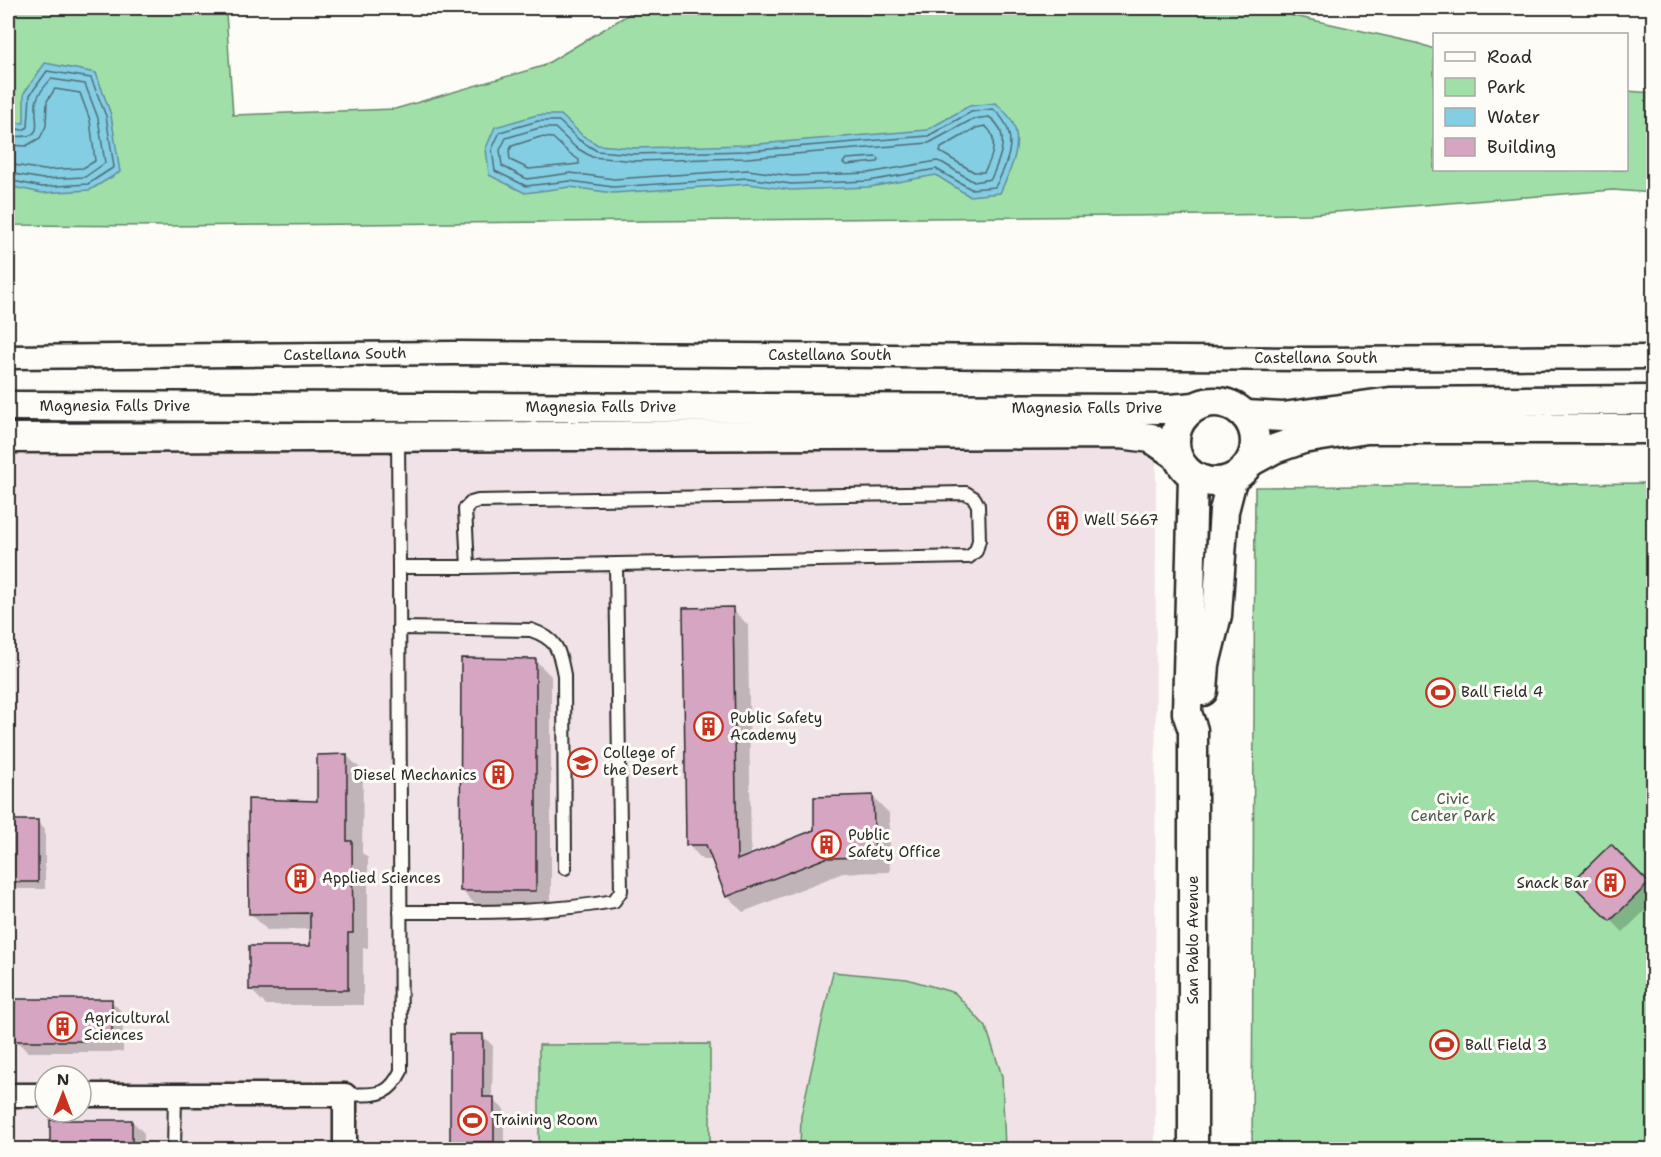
<svg xmlns="http://www.w3.org/2000/svg" width="1661" height="1157" font-family="'Shantell Sans',sans-serif">
<style>
.built{fill:#f1e2e7;fill-rule:evenodd}
.green{fill:#a0e0a8;stroke:#66866a;stroke-width:1.5}
.water{fill:#84cee4;stroke:#608d9a;stroke-width:1.5}
.shadow{fill:#0003}
.lines{fill:none;stroke-linecap:round;stroke-linejoin:round}
.shore{stroke:#4f6c75;stroke-width:1.5}
.building{fill:#d6a5c2;stroke:#2b2b2b;stroke-width:1.5}
.service-casing{stroke:#2b2b2b;stroke-width:16}
.minor-casing{stroke:#2b2b2b;stroke-width:27}
.tertiary-casing{stroke:#2b2b2b;stroke-width:33}
.service{stroke:#fdfcf7;stroke-width:12}
.minor{stroke:#fdfcf7;stroke-width:22}
.tertiary{stroke:#fdfcf7;stroke-width:28}
.labels{text-anchor:middle;dominant-baseline:central;stroke-width:6;stroke-linejoin:round;paint-order:stroke}
.street-label{font-size:15px;fill:#2b2b2b;stroke:#fdfcf7}
.poi-label{font-size:15px;fill:#2b2b2b;stroke:#fdfcf7;text-anchor:start}
.park-label{font-size:15px;fill:#48584a;stroke:#fdfcf7}
</style>
<rect width="100%" height="100%" fill="#fdfcf7"/>
<filter id="ink" filterUnits="userSpaceOnUse"><feTurbulence type="fractalNoise" baseFrequency=".0167" numOctaves="2"/><feDisplacementMap in="SourceGraphic" scale="12" xChannelSelector="R" yChannelSelector="G"/><feConvolveMatrix kernelMatrix="1 2 1 2 8 2 1 2 1" color-interpolation-filters="sRGB"/></filter>
<g filter="url(#ink)">
<path class="built" d="M1156,444l-1,705h-1147v-701zM45,1076h36v36h-36z"/>
<g class="green">
<path d="M8,8h181l37,5 7,102 162,-6 148,-43 96,-58h593l58,7 127,28 17,6v121h192l1,-79 26,2v100l-40,-3 -302,24 -1145,12 -158,-1z"/>
<path d="M1653,483v666l-401,1 3,-663z"/>
<path d="M833,972l74,7 48,14 31,34 16,49 3,73h-205l1,-33z"/>
<path d="M710,1044v105h-171v-104z"/>
</g>
<g class="water">
<path d="M45,63l51,10 15,42 9,57 -30,18 -48,3 -34,-7v-64l16,1v-30z"/>
<path d="M996,103c5,5 12,11 16,18 12,24 -2,50 -12,72l-31,3 -33,-21 -66,12 -79,3 -42,-6 -136,9 -43,-6 -45,6 -36,-18 -3,-27 9,-21 42,-12h24l22,21 15,9 36,3 112,-3 181,-15 42,-24z"/>
</g>
<g class="shadow">
<path d="M732,609l16,16 3,231 65,-25 57,-34 16,16 1,59 -47,1 -100,39 -16,-16 -13,-36h-11l-16,-16z"/>
<path d="M535,660l16,16v231h-73l-16,-16z"/>
<path d="M347,756l16,15 -1,82 6,5v90h-5v57h-97l-16,-16 61,-41v-19l-44,1 -16,-16z"/>
<path d="M37,822l8,7v60h-27l-8,-8z"/>
<path d="M1611,846l43,43v13l-31,30 -49,-49z"/>
<path d="M111,1001l12,12v39h-95l-12,-11z"/>
<path d="M483,1036l10,10 -1,53 12,10v41h-44l-8,-8z"/>
<path d="M52,1121h80l12,12v17h-92z"/>
</g>
<g class="lines">
<g class="shore">
<path d="M993,109c27,22 17,51 2,78l-24,2 -35,-20 -67,12 -78,3 -43,-6 -135,9 -43,-6 -44,5 -31,-15 -3,-22 8,-17 38,-11h21l20,19 18,11 37,3 112,-3 182,-15 43,-24z"/>
<path d="M989,117c23,15 11,42 2,62l-17,3 -31,-19 -6,-2 -69,12 -76,3 -44,-6 -134,9 -43,-6 -44,6 -25,-13 -2,-16 6,-12 33,-10h16l20,19 17,10 43,4 112,-3 182,-15 44,-24z"/>
<path d="M985,126c15,11 7,33 -1,46h-10l-34,-20 1,-4 35,-20z"/>
<path d="M8,128l15,2 5,-3 2,-32 17,-24 44,7 15,38 8,51 -26,17 -46,3 -34,-7"/>
<path d="M8,136c43,4 23,-13 29,-37 2,-7 10,-15 14,-20l34,5 13,34 7,45 -20,14 -42,2 -35,-6"/>
<path d="M540,137l13,1 15,14 11,8v4l-50,5 -19,-9 -1,-9 3,-5z"/>
<path d="M8,145l18,1 14,-8 6,-12 1,-25 8,-12 25,4 10,27 5,41 -12,7 -39,2 -36,-6"/>
<path d="M876,157l3,2 -1,3 -32,3 -3,-2 3,-4z"/>
</g>
</g>
<g class="building">
<path d="M733,607l4,253 77,-30v-33l59,-2 2,62 -49,1 -100,39 -20,-52h-20l-3,-237z"/>
<path d="M461,658l75,1v232h-76z"/>
<path d="M347,754v87h5l1,92h-5v57h-99v-44h61v-33l-61,1 -1,-115 69,2v-46z"/>
<path d="M10,820h28v62h-29z"/>
<path d="M1611,844l38,39 -39,38 -39,-38z"/>
<rect x="14" y="999" width="98" height="42"/>
<path d="M450,1034h33v63h11v45h-44z"/>
<rect x="50" y="1120" width="82" height="29"/>
</g>
<g class="lines">
<defs>
<g id="service">
<path d="M398,437l1,130h69l501,-10 7,-6 3,-11 -1,-35 -4,-7 -8,-5 -488,8 -7,2 -6,6 3,58"/>
<path d="M399,628l132,2c26,9 28,19 33,45l1,193"/>
<path d="M400,912c72,0 143,2 214,-11l7,-10 -5,-326"/>
<path d="M345,1095c29,-2 42,5 56,-24l-2,-504"/>
<path d="M174,1150l1,-55"/>
</g>
<g id="minor">
<path d="M8,357l446,-4 861,6 339,-2"/>
<path d="M8,1095h37"/>
<path d="M81,1095h264v55"/>
</g>
<g id="tertiary">
<circle cx="1215" cy="442" r="40"/>
<path d="M8,406l1162,3 25,-2"/>
<path d="M1245,415l38,2 107,-15 264,-2"/>
<path d="M8,438l1112,-4 31,4 25,17"/>
<path d="M1250,462l24,-13 29,-10 64,-10h287"/>
<path d="M1203,691l2,-27 12,-49 7,-104 8,-31"/>
<path d="M1193,1150v-420l-6,-17 6,-236"/>
</g>
</defs>
<use href="#service" class="service-casing"/>
<use href="#minor" class="minor-casing"/>
<use href="#tertiary" class="tertiary-casing"/>
<use href="#service" class="service"/>
<use href="#minor" class="minor"/>
<use href="#tertiary" class="tertiary"/>
</g>
</g>
<defs>
<symbol id="building-ring" viewBox="-11 -11 22 22"><circle r="9.5" fill="#fdfcf7" stroke="#c8321e" stroke-width="1.5"/><path d="M-4-6H4V6H1V3H-1V6H-4ZM-2.5-4.3h1.7v1.8h-1.7ZM.8-4.3h1.7v1.8H.8ZM-2.5-1h1.7V.8h-1.7ZM.8-1h1.7V.8H.8Z" fill="#c8321e"/></symbol>
<symbol id="stadium-ring" viewBox="-11 -11 22 22"><circle r="9.5" fill="#fdfcf7" stroke="#c8321e" stroke-width="1.5"/><path d="M0-5a6.5 5 0 1 0 0 10a6.5 5 0 1 0 0-10ZM-3.5-1.8h7v3.6h-7Z" fill="#c8321e"/></symbol>
<symbol id="university-ring" viewBox="-11 -11 22 22"><circle r="9.5" fill="#fdfcf7" stroke="#c8321e" stroke-width="1.5"/><path d="M0-5L7-2L0 1L-7-2ZM-4 1L0 2.5L4 1V4Q0 6-4 4Z" fill="#c8321e"/></symbol>
</defs>
<g fill-rule="evenodd">
<use href="#building-ring" x="1046" y="504" width="33" height="33"/>
<use href="#stadium-ring" x="1424" y="676" width="33" height="33"/>
<use href="#building-ring" x="692" y="710" width="33" height="33"/>
<use href="#university-ring" x="566" y="746" width="33" height="33"/>
<use href="#building-ring" x="482" y="758" width="33" height="33"/>
<use href="#building-ring" x="810" y="828" width="33" height="33"/>
<use href="#building-ring" x="284" y="862" width="33" height="33"/>
<use href="#building-ring" x="1594" y="866" width="33" height="33"/>
<use href="#building-ring" x="46" y="1010" width="33" height="33"/>
<use href="#stadium-ring" x="1428" y="1028" width="33" height="33"/>
<use href="#stadium-ring" x="456" y="1104" width="33" height="33"/>
</g>
<g class="labels">
<g class="street-label">
<text transform="translate(345 354) rotate(-1)">Castellana South</text>
<text x="830" y="355">Castellana South</text>
<text x="1316" y="358">Castellana South</text>
<text x="115" y="406">Magnesia Falls Drive</text>
<text x="601" y="407">Magnesia Falls Drive</text>
<text x="1087" y="408">Magnesia Falls Drive</text>
<text transform="translate(1193 940) rotate(-90)">San Pablo Avenue</text>
</g>
<g class="poi-label">
<text x="1084" y="520">Well 5667</text>
<text x="1461" y="692">Ball Field 4</text>
<text x="730" y="718">Public Safety<tspan x="730" dy="17">Academy</tspan></text>
<text x="603" y="753">College of<tspan x="603" dy="17">the Desert</tspan></text>
<text x="477" y="775" text-anchor="end">Diesel Mechanics</text>
<text x="848" y="835">Public<tspan x="848" dy="17">Safety Office</tspan></text>
<text x="322" y="878">Applied Sciences</text>
<text x="1589" y="883" text-anchor="end">Snack Bar</text>
<text x="84" y="1018">Agricultural<tspan x="84" dy="17">Sciences</tspan></text>
<text x="1465" y="1045">Ball Field 3</text>
<text x="493" y="1120">Training Room</text>
</g>
<g class="park-label">
<text x="1453" y="799">Civic<tspan x="1453" dy="17">Center Park</tspan></text>
</g>
</g>
<rect width="1661" height="1157" fill="none" stroke="#fdfcf7" stroke-width="30"/>
<rect x="15" y="15" width="1631" height="1127" fill="none" stroke="#2b2b2b" stroke-width="2" filter="url(#ink)"/>
<rect x="1433" y="33" width="195" height="138" fill="#fdfcf7" stroke="#a9a8a5" stroke-width="1.5"/>
<rect x="1445" y="52" width="30" height="9" fill="#fdfcf7" stroke="#a9a8a5" stroke-width="1.5"/>
<text x="1487" y="63" font-size="18" fill="#2b2b2b">Road</text>
<rect x="1445" y="78" width="30" height="18" fill="#a0e0a8" stroke="#a9a8a5" stroke-width="1.5"/>
<text x="1487" y="93" font-size="18" fill="#2b2b2b">Park</text>
<rect x="1445" y="108" width="30" height="18" fill="#84cee4" stroke="#a9a8a5" stroke-width="1.5"/>
<text x="1487" y="123" font-size="18" fill="#2b2b2b">Water</text>
<rect x="1445" y="138" width="30" height="18" fill="#d6a5c2" stroke="#a9a8a5" stroke-width="1.5"/>
<text x="1487" y="153" font-size="18" fill="#2b2b2b">Building</text>
<g transform="translate(63 1094)"><circle r="28" fill="#fdfcf7" stroke="#a9a8a5" stroke-width="1.5"/>
<path d="M0-4.5L10 22L0 15L-10 22Z" fill="#c8321e"/>
<text y="-9" font-size="16" font-weight="bold" text-anchor="middle" fill="#2b2b2b">N</text>
</g>
</svg>
